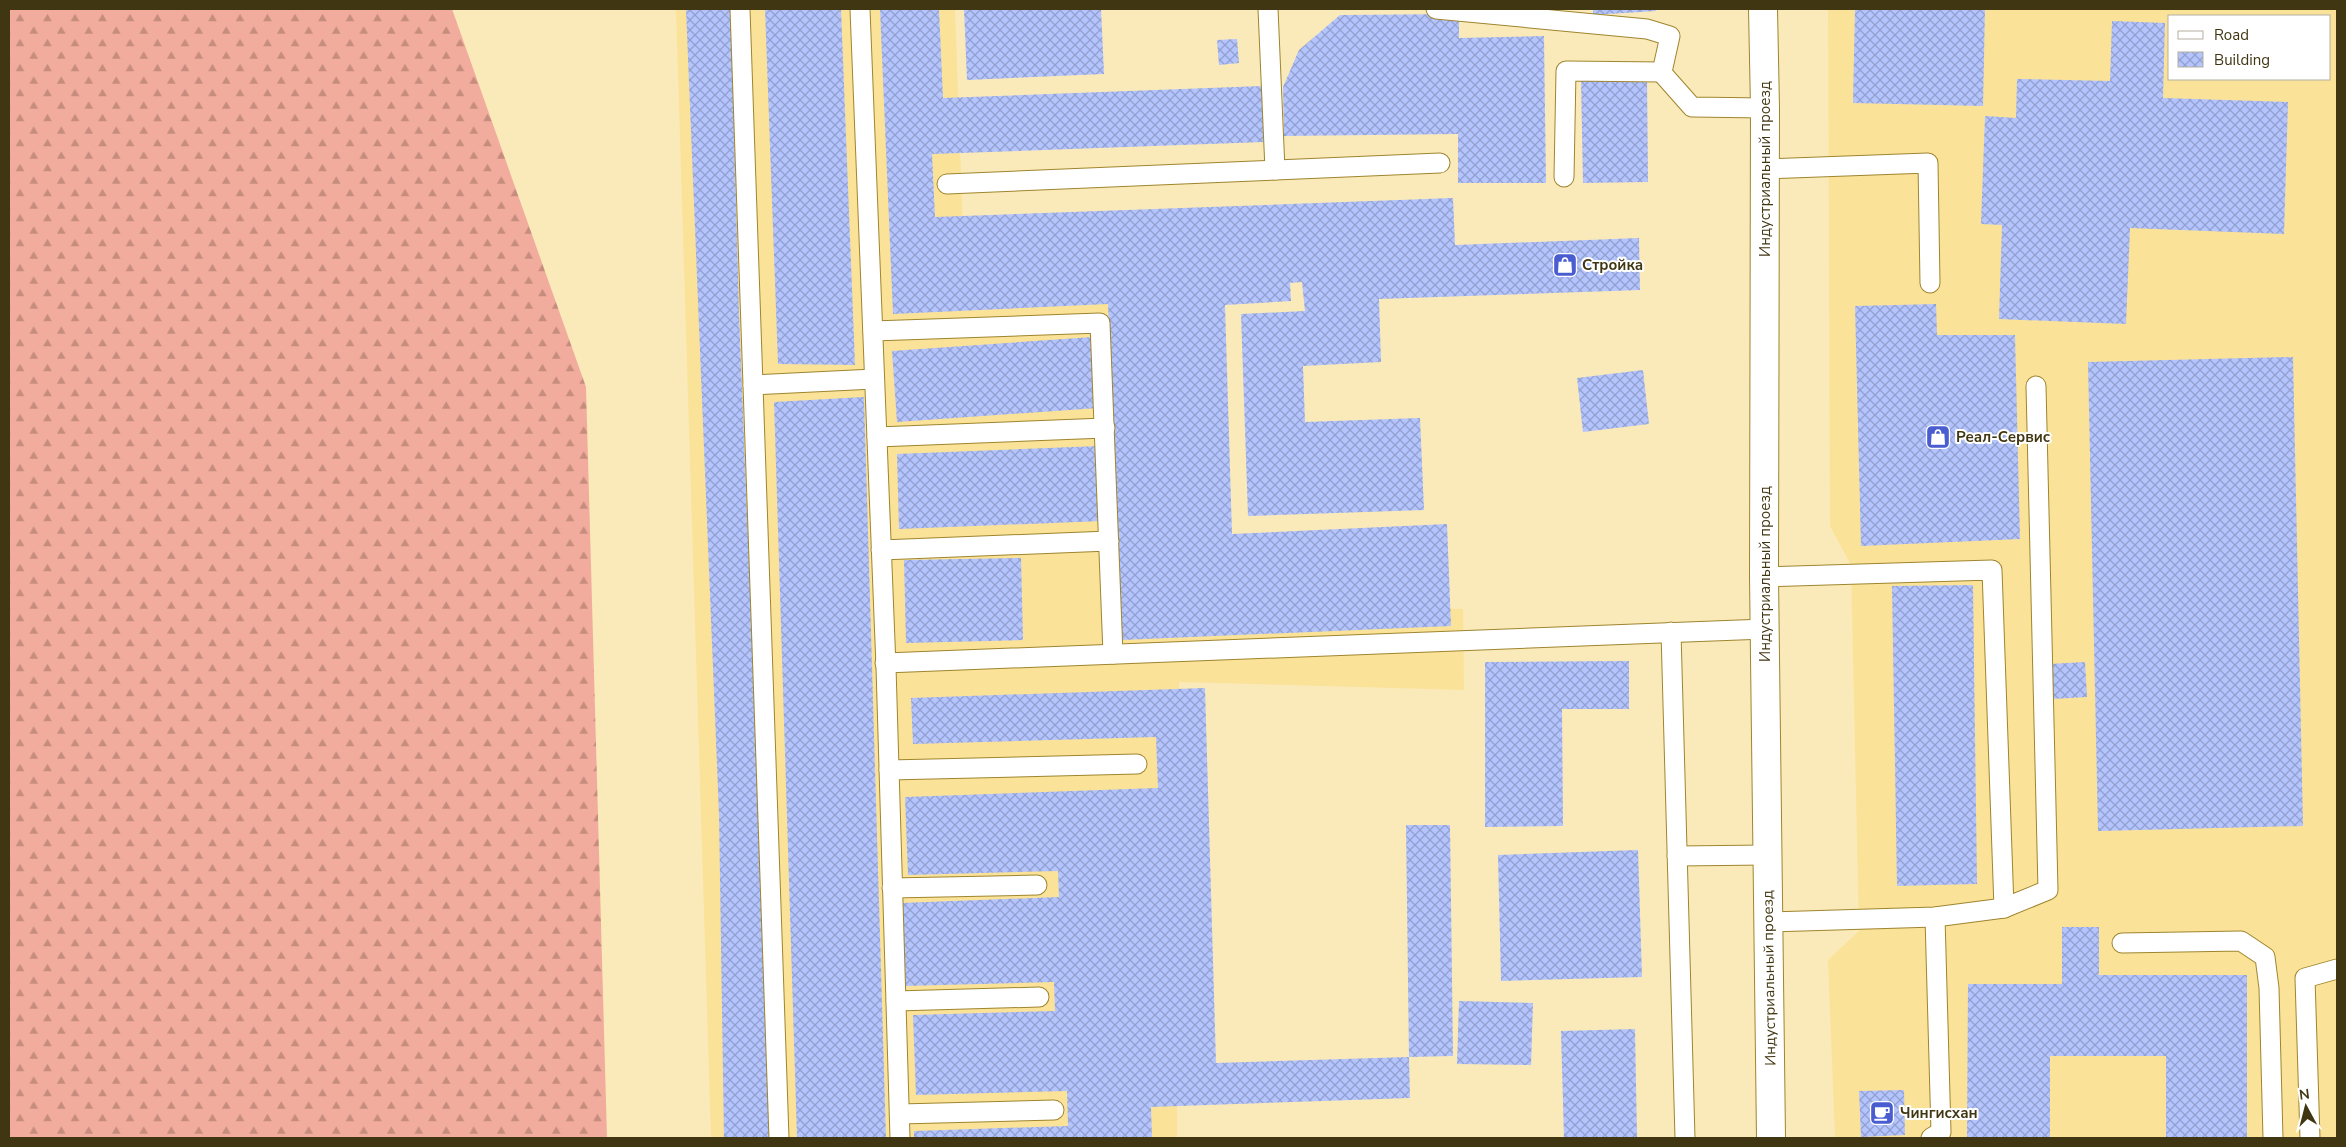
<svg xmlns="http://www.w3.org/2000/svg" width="2346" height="1147" font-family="'Nunito Sans',sans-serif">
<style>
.built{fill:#fae299;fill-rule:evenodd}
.forest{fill:url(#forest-firs)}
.building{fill:url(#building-cross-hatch)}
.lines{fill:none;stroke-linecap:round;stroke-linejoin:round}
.service-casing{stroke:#9f852d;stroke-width:21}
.tertiary-casing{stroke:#9f852d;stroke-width:30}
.service{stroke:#fff;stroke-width:19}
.tertiary{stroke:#fff;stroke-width:28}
.labels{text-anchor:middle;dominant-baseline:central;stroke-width:4;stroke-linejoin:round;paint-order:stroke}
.street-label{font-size:15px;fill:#413612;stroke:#fff}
.poi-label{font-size:15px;font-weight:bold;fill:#413612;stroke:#fff;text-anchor:start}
</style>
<defs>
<pattern id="forest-firs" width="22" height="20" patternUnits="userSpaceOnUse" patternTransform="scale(1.25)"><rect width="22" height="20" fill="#f2ac9d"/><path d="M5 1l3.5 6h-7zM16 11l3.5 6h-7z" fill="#c68d7f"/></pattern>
<pattern id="building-cross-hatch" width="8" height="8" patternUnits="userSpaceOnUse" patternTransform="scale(1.25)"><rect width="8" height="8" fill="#b3c4ff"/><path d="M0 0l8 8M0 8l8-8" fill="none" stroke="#93a0cd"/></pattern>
</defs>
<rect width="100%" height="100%" fill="#faeab9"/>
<g class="built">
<path d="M676,9h279l8,224 244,-3v375l256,4 1,81 -285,-8 -2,456h-466z"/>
<path d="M1828,9h509v1129h-502l-7,-178 31,-29 -8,-366 -21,-39zM2170,16h160v63h-160z"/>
</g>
<path class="forest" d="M9,9h443l134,378 21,751h-598z"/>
<g class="building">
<path d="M686,9h45l8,304 33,825h-48l-5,-324z"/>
<path d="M765,9h76l14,356 -77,-1z"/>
<path d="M880,9h59l4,89 319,-12 2,56 -332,12 3,63 518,-19 2,47 184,-7 1,52 -261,9 2,63 -78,4 2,56 115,-4 4,92 -176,6 -7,-202 64,-3 -3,-29 -12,1 1,18 -66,4 7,229 215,-10 4,102 -329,14 -14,-336 -215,10z"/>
<path d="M964,9h137l3,65 -137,6z"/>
<path d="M1593,9h62l1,2 -63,4z"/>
<path d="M1855,9h130l-2,97 -130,-3z"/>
<path d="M1459,14v24l85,-2 2,147h-88v-49l-174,2 -1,-49 16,-37 41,-35z"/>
<path d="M2112,21l53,2 -2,75 125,4 -4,132 -154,-6 -4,96 -127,-5 3,-94 -21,-1 4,-108 31,2 1,-39 93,2z"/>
<path d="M1237,39l2,24 -20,2 -2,-25z"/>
<path d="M1647,78l1,104 -65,1 -2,-104z"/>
<path d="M1936,304l1,31h78l5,204 -159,7 -6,-240z"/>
<path d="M1093,337l5,71 -201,14 -5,-71z"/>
<path d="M2293,357l10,469 -205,5 -10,-469z"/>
<path d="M1643,370l6,54 -66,8 -6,-54z"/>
<path d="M864,397l22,741h-89l-23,-736z"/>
<path d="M1099,446l3,75 -203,8 -2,-75z"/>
<path d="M1021,558l2,82 -117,3 -2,-83z"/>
<path d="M1973,585l4,299 -80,2 -5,-300z"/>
<path d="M1629,661v48h-67l1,117 -78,1v-165z"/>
<path d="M2085,662l2,35 -35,2 -2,-35z"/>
<path d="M1205,688l11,375 193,-6 1,41 -259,9 1,31h-238v-7l154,-5 -1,-35 -151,4 -3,-80 142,-4 -1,-29 -150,4 -3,-83 158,-6 -1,-26 -150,4 -3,-78 253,-9 -2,-51 -243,7 -2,-46z"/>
<path d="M1406,825h44l3,231 -44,1z"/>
<path d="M1638,850l4,127 -141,4 -3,-126z"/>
<path d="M2062,927h37v48h148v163h-81v-82h-116v82h-83l1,-154h94z"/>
<path d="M1459,1001l74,2 -2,62 -74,-1z"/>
<path d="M1635,1029l2,109h-73l-3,-107z"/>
<path d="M1904,1090l1,45 -44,2 -2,-46z"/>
</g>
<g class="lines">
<defs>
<g id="service">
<path d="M740,9l39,1129"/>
<path d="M860,9l26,658 14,471"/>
<path d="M1268,9l7,161"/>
<path d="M1436,9l211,20 23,7 -8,36 -96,-1 -2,106"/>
<path d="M1661,72l31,35 73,1"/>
<path d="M1765,169l163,-6 2,120"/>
<path d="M947,184l493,-21"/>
<path d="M873,331l227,-8 13,331"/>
<path d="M753,385l121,-6"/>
<path d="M877,437l228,-9"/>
<path d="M881,550l228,-9"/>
<path d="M1764,577l228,-7 12,338"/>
<path d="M1671,632l14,506"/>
<path d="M885,663l880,-34"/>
<path d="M889,770l248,-6"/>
<path d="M1677,856l90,-1"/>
<path d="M892,888l145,-3"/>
<path d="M1768,922l167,-5 69,-9 44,-18 -12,-504"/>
<path d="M2122,943l119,-2 24,16 4,31 4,150"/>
<path d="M896,1001l143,-4"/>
<path d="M900,1114l154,-4"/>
<path d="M1931,1138l10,-6 -6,-215"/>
<path d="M2310,1138l-5,-160 32,-9"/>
</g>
<path id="tertiary" d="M1763,9l2,99 -1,469 7,561"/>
</defs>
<use href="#service" class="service-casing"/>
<use href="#tertiary" class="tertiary-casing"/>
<use href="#service" class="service"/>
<use href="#tertiary" class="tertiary"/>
</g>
<defs>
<symbol id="shop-square" viewBox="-11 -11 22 22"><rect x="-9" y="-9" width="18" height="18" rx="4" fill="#495cd0" stroke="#fff"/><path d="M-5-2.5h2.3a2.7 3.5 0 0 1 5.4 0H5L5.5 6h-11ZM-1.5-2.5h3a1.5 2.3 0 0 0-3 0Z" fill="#fff"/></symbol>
<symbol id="cafe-square" viewBox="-11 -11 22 22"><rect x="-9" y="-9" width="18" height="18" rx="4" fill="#495cd0" stroke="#fff"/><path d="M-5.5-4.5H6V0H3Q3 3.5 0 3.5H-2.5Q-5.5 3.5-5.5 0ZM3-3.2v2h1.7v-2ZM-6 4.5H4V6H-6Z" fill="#fff"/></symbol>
</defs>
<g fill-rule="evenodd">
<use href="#shop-square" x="1551" y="251" width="28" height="28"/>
<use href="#shop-square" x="1924" y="423" width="28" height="28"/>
<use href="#cafe-square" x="1868" y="1099" width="28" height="28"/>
</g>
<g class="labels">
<g class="street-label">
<text transform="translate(1765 169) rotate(-90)">Индустриальный проезд</text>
<text transform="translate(1765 574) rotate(-90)">Индустриальный проезд</text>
<text transform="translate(1769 978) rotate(-91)">Индустриальный проезд</text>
</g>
<g class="poi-label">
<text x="1582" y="265">Стройка</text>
<text x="1956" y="437">Реал-Сервис</text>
<text x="1900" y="1113">Чингисхан</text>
</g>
</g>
<rect width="2346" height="1147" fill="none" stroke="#413612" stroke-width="20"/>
<rect x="2168" y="15" width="162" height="65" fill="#ffffff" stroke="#b3afa0"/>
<rect x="2178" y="31" width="25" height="8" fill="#ffffff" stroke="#b3afa0"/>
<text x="2214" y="40" font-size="15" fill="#413612">Road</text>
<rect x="2178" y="52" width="25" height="15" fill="url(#building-cross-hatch)" stroke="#b3afa0"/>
<text x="2214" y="65" font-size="15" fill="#413612">Building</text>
<g transform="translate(2306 1107) rotate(353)" stroke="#ffffff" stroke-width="4" paint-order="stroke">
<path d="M0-4L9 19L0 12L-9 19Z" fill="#413612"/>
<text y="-8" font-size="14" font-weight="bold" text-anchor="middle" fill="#413612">N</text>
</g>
</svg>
